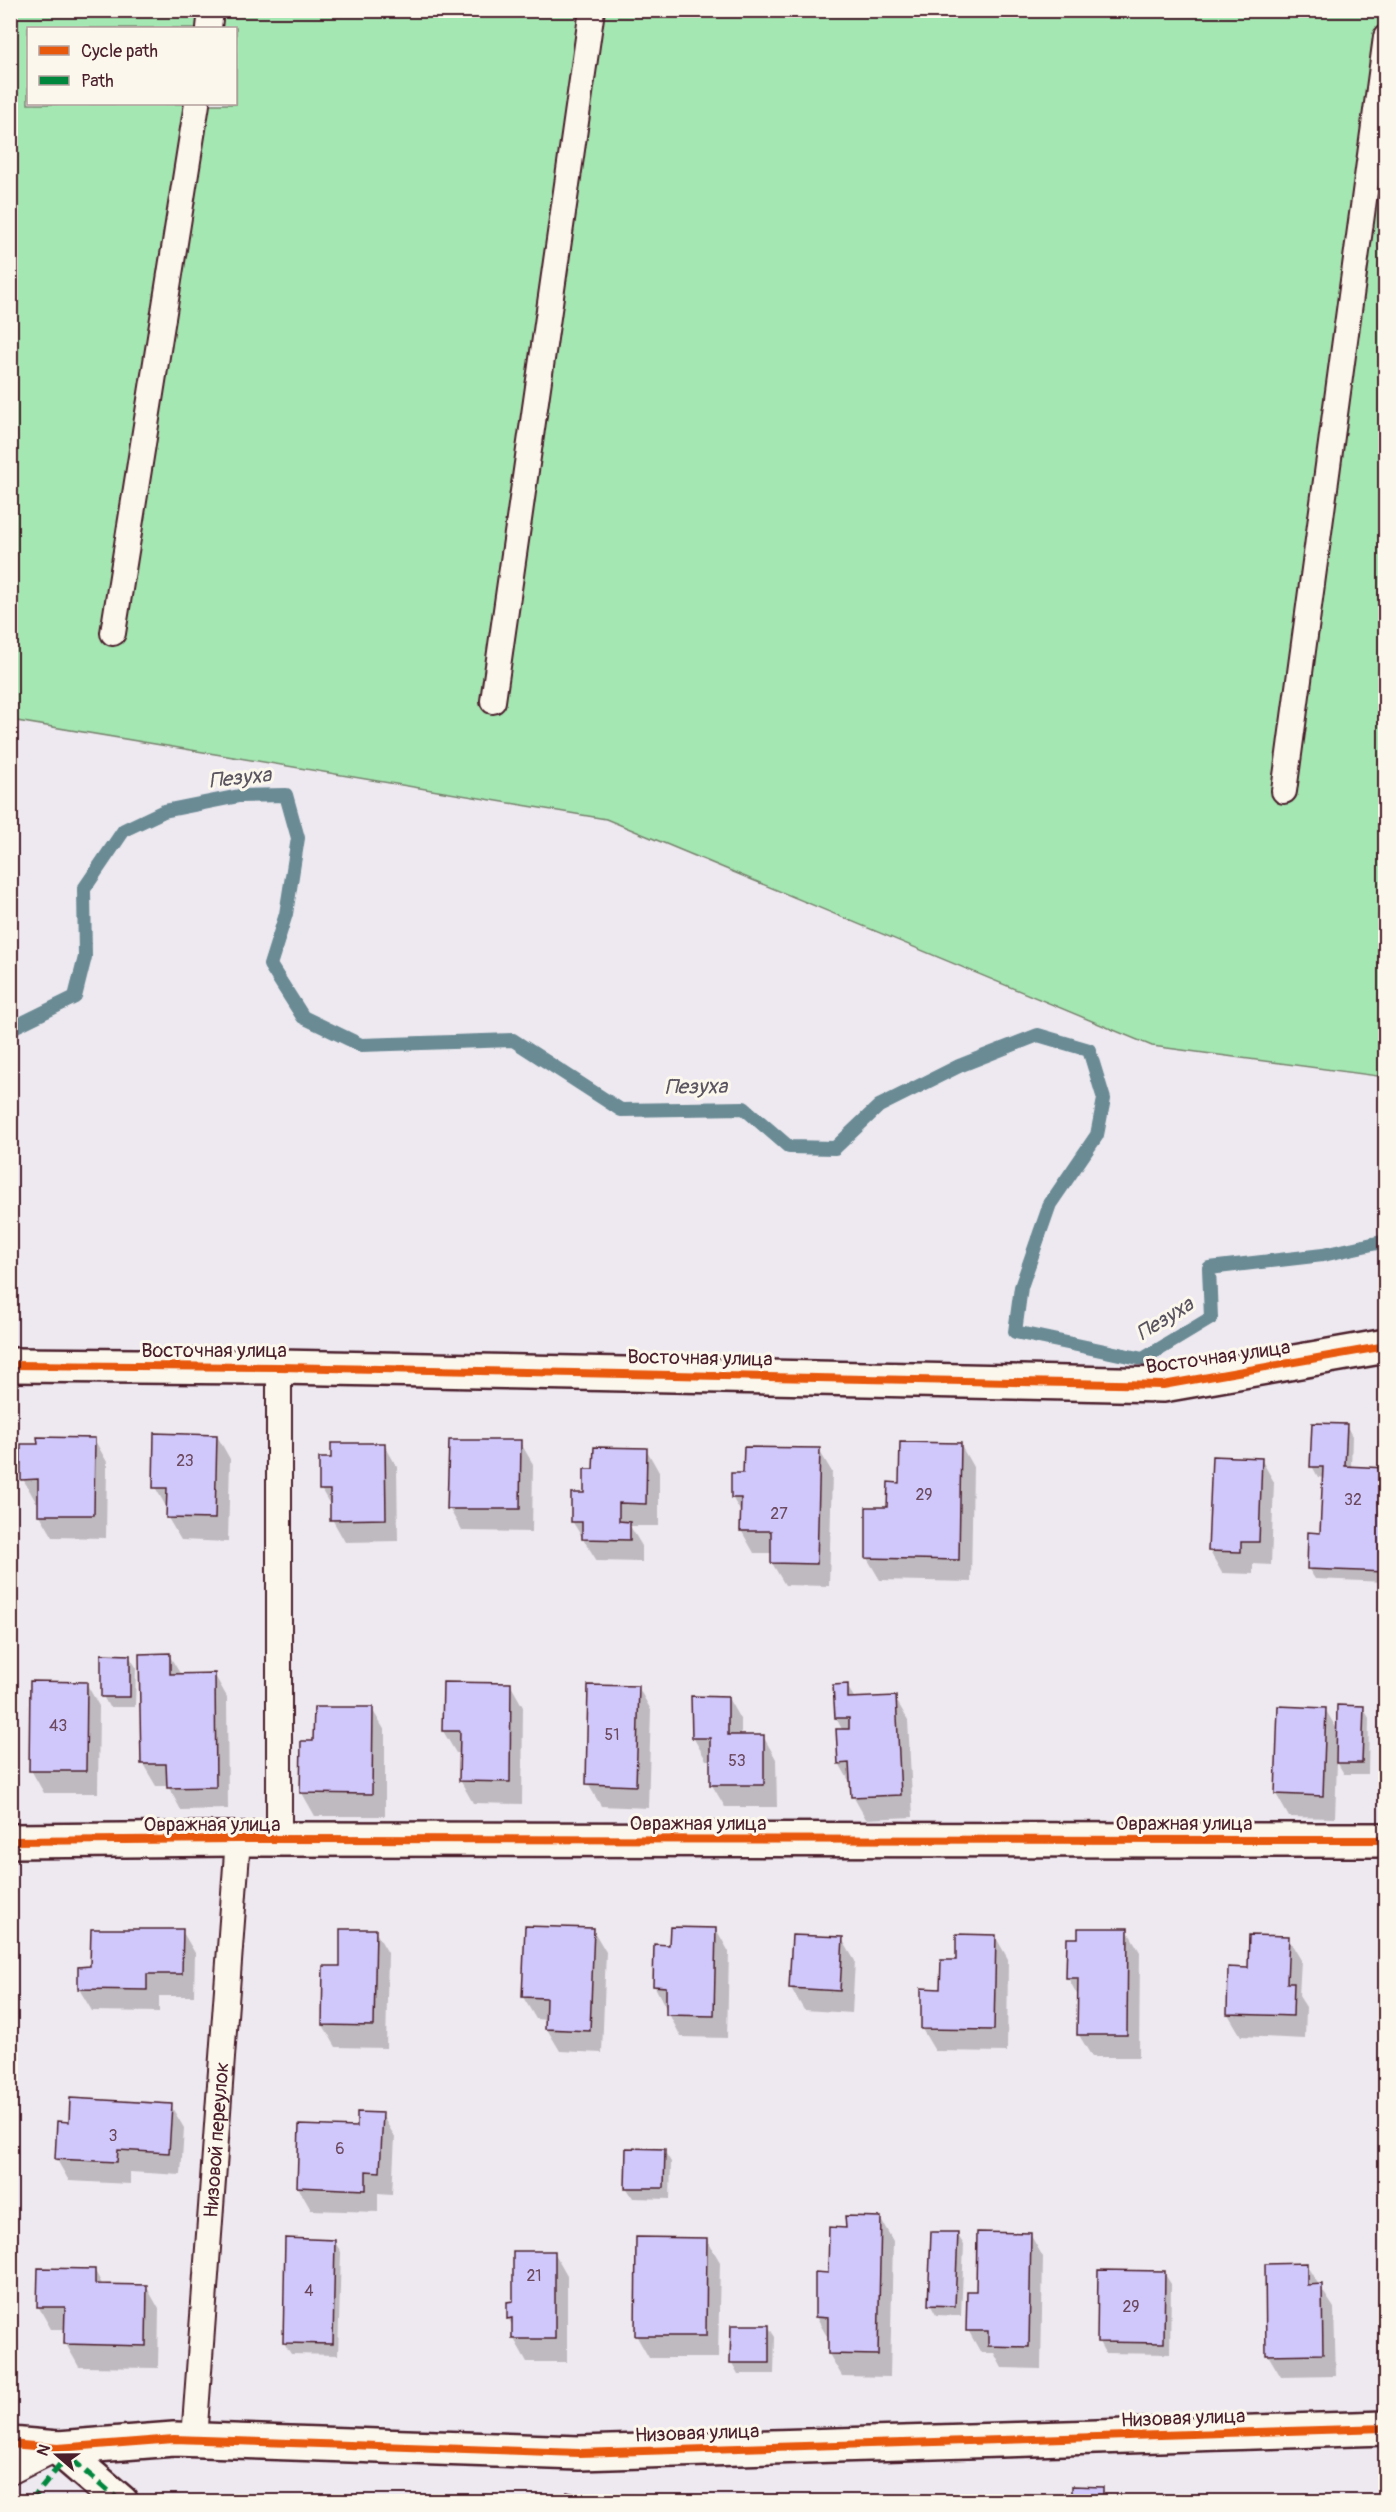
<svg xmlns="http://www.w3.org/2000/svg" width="1396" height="2512" font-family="Pangolin,sans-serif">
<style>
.green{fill:#a4e7b2;stroke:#77836e;stroke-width:1.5;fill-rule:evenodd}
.shadow{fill:#0003}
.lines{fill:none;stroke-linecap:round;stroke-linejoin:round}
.stream{stroke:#6a8a94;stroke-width:14}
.building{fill:#d0c8fa;stroke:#4a1f2b;stroke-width:1.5}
.service-casing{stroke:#4a1f2b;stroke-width:28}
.minor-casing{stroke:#4a1f2b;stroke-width:38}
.service{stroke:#fbf7ec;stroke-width:24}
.minor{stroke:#fbf7ec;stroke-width:33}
.quiet{stroke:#00873e;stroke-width:6;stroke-dasharray:12 6;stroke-linecap:butt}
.cycleway-casing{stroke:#fbf7ec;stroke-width:11}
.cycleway{stroke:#e8590c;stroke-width:8}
.labels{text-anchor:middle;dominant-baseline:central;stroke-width:6;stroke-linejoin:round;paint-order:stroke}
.number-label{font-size:16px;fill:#6c495f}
.street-label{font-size:20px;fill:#4a1f2b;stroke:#fbf7ec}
.water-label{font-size:21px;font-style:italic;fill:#5a5460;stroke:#fbf7ec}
</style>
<rect width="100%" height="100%" fill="#eee9f0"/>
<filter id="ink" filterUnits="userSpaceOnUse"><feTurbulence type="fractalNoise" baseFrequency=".0167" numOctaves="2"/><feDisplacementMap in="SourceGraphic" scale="12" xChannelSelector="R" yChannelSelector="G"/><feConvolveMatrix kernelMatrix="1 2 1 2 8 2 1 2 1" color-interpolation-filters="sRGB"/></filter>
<g filter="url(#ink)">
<path class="green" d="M10,11h1375v1066l-233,-31 -546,-227 -595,-99zM28,28h208v76h-208z"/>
<g class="shadow">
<path d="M1346,1425l6,11 -1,32 35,1v113l-71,-3 -7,-11 13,-34 3,-56 -6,-1 -6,-11z"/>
<path d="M217,1436l13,23 -2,83 -47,-2 -13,-22v-8l-13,-23z"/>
<path d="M94,1439l13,23 -1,76 -53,-1 -13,-22v-13h-4l-13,-23 17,-34z"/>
<path d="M520,1442l13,22 -1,68 -70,-1 -13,-23z"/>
<path d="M384,1444l13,23 1,74 -53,1 -13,-23v-11l-11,-19 11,-30z"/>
<path d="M960,1444l13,23 -2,115 -91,-2 -13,-22 34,-74z"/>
<path d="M646,1449l13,23v54h-29l12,20v16l-45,-1 -25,-40 23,-50z"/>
<path d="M819,1450l13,22 -3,114 -44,-1 -13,-22v-10h-18l-13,-23 1,-16 -10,-17 13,-23z"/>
<path d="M1261,1459l13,23 -3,83 -18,-1v10l-31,-1 -13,-23z"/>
<path d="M169,1655l12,20 33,-1 13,23 1,112 -47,1 -13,-24h-12l-13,-22z"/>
<path d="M129,1656l7,11 -1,40h-26l-6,-11z"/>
<path d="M86,1683l13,23 -1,87h-54l-13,-23z"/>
<path d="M510,1684l13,23 -1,97 -49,-1 -13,-23 1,-27h-5l-13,-22z"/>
<path d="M847,1686l8,13 40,-1 13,22 5,97 -47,2 -13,-23 -1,-10 -13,-23 4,-32 -7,-13z"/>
<path d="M638,1687l13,23 -3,98 -47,-2 -13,-22z"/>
<path d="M728,1698l13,23v15h22l13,23 1,48h-52l-13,-22v-25h-6l-13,-23z"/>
<path d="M1363,1707l6,11 -1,56h-24l-7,-12 -2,56 -46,-1 -13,-23 49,-85 13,22z"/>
<path d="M372,1709l13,22v85h-70l-13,-23v-51h13z"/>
<path d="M716,1929l13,23 -2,86 -46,-1 -27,-52 17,-39z"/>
<path d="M593,1930l13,22 -4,101 -42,-2 -13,-22v-9l-11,-1 -13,-22z"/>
<path d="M1127,1930l13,22 -1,105h-47l-13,-22v-37l-11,-20 12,-38z"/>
<path d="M182,1931l13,22 -1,43h-35v16l-67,-1 -13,-22 12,-21z"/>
<path d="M375,1931l13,22 -2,95 -50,-1 -13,-22 19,-58z"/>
<path d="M995,1936l13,23 -1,93 -72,-1 -13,-22 20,-39 16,-28z"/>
<path d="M1288,1938l13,22 -2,36 7,11 -1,32 -64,-3 -13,-22 21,-45z"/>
<path d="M842,1939l13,22 -3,52 -48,-3 -13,-22z"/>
<path d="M171,2106l13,22 -3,47 -51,-3v12l-61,-3 -13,-23 14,-34z"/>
<path d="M382,2115l13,22 -3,57 -14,-1v19l-67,-2 -13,-23 60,-58z"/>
<path d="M664,2151l7,11 -1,37 -37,-1 -7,-11z"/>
<path d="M880,2218l13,23 -3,136 -48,-1 -13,-22v-14l-13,-23 31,-88z"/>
<path d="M957,2234l7,11 -3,71 -25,-1 -6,-11z"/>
<path d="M1030,2234l13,23 -2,112 -39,-1 -8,-15h-13l-13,-23 9,-38z"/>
<path d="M707,2240l13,22 -2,96h-69l-13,-23z"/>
<path d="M334,2241l7,11 -3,103 -47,-1 -7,-11z"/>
<path d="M554,2252l13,23v87h-40l-13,-23v-11l-6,-10 6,-15z"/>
<path d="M1306,2265l28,43 2,68 -55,1 -13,-22z"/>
<path d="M95,2271l8,15h43l13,23 -1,59 -79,-1 -13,-23v-15h-15l-13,-23z"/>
<path d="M1164,2273l7,11 -1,70 -65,-1 -6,-11z"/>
<path d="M768,2326l7,11 -1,37h-36l-6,-11z"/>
<path d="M1102,2488l6,14h-35z"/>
</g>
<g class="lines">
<path class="stream" d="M10,1029l65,-32 10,-40 -1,-68 40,-59 40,-19 75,-15 47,-1 12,43 -12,76 -16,51 33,52 58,28 152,-5 108,70 123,-2 45,39 46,1 44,-42 80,-40 79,-31 51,15 15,49 -7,36 -47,69 -29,83 -6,45 128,27 68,-41 -2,-50 114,-13 63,-14"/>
</g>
<g class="building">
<path d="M1312,1423l35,1 -2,42 41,2v104l-79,-3 1,-37 12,1 3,-66h-13z"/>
<path d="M154,1433l63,2 -2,84 -49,-1 1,-30h-14z"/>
<path d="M37,1437l58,1 -1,77h-56v-36l-17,1v-36h17z"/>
<path d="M449,1440h72l-1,69h-73z"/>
<path d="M900,1442l61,1 -2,117 -93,-2v-51h21l1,-25 11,1z"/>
<path d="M331,1443h54l1,76 -56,1v-30h-11v-32h12z"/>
<path d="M594,1447l53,1 -1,56 -27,-1v18l11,1v18l-48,-1v-17h-11v-29h13v-24h9z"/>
<path d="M744,1447l76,1 -3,116 -46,-1v-32h-31l1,-33h-10v-25h12z"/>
<path d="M1212,1456l50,2 -3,84h-18v10l-33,-1z"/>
<path d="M170,1653v21l45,-1 1,114 -49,1 -1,-24h-25l-2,-110z"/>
<path d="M101,1654l29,1v42h-29z"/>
<path d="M30,1681l57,1 -1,89h-57z"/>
<path d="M443,1682l68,1 -1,99 -51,-1 1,-50h-18z"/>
<path d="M848,1684v14l48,-2 5,99 -50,2 -2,-34 -11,1 -2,-35h13v-11h-14l-2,-33z"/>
<path d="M588,1685l51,1 -3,100 -50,-2z"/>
<path d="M691,1696l37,1v38h36v50h-54v-47h-18z"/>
<path d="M1337,1705l27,1 -2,57h-26z"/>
<path d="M1278,1706l48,2 -3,88 -48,-2z"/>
<path d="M314,1707h59l-1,87 -72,-1 1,-52h12z"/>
<path d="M525,1926l69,2 -4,103 -45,-2 1,-31 -24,-1z"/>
<path d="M670,1927l46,1 -2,88 -48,-1v-28l-13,-1 1,-42 15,1z"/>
<path d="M1078,1928h50l-1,107h-50l1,-57h-12l1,-40h11z"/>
<path d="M91,1929h92l-1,45h-35v16l-69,-1v-22l12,-1z"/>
<path d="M340,1929h36l-2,97 -52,-1 1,-59h17z"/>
<path d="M956,1934l40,1 -2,95 -73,-1v-41l19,1 1,-29h15z"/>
<path d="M792,1935l51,2 -3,54 -51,-3z"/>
<path d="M1249,1935l40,1 -2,47h7l-1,33 -66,-2 1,-47 20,1z"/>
<path d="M70,2098l102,6 -3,49 -51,-3 -1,12 -62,-3 2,-38 12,1z"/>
<path d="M357,2112l26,1 -3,59 -14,-1v19l-69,-3 2,-62 58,2z"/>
<path d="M626,2148l39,1 -1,39h-39z"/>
<path d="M845,2216l36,1 -3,138 -50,-1v-36l-13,-1v-45l13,1 1,-46 17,1z"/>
<path d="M931,2232h27l-3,74 -27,-1z"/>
<path d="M977,2232l54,1 -2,114 -41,-1v-15h-22l1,-40h9z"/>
<path d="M636,2237l71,1 -1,98h-71z"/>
<path d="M285,2238l50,2 -2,104 -50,-1z"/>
<path d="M513,2251h42v88h-43v-21l-5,1v-17l6,-1z"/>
<path d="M1307,2263v22l15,-1 1,70 -57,1 -1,-91z"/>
<path d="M38,2268l57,1v15l52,1 -1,61 -82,-2 1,-37h-28z"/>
<path d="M1098,2270l67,1 -1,72 -67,-1z"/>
<path d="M731,2325h38v38h-39z"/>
<path d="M1072,2486l31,1v15h-31z"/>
<path d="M567,2492l29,7v3h-31z"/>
<path d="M1190,2497l20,2v3h-20z"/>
</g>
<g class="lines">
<defs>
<g id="service">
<path d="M209,28l2,-18"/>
<path d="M113,633l84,-529"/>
<path d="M493,701l99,-691"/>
<path d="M1284,791l102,-754"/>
<path d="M279,1367v473"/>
<path id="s1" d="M194,2439l44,-600"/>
<path d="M10,2472l48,-24"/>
</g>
<g id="minor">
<path d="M10,1365l269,2 884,18 223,-39"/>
<path d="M10,1841l228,-2 1148,1"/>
<path d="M10,2444l48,4 116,-9 405,14 807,-25"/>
<path d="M58,2448l63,54"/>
</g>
</defs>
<use href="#service" class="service-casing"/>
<use href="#minor" class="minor-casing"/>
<use href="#service" class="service"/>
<use href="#minor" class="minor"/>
<g class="quiet">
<path d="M58,2448l63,54"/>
<path d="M30,2502l37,-46"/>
</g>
<defs>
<g id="cycleway">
<path d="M10,1365l269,2 884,18 223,-39"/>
<path d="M10,1841l228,-2 1148,1"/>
<path d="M10,2444l48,4 116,-9 405,14 807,-25"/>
</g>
</defs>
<use href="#cycleway" class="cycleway-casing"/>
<use href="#cycleway" class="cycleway"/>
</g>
</g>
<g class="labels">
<g class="number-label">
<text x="185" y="1461">23</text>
<text x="924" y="1495">29</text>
<text x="1353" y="1500">32</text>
<text x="779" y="1514">27</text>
<text x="58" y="1726">43</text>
<text x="612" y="1735">51</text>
<text x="737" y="1761">53</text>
<text x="113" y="2136">3</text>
<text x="340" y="2149">6</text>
<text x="534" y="2276">21</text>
<text x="309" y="2291">4</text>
<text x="1131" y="2307">29</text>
</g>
<g class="street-label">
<text x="214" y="1350">Восточная улица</text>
<text transform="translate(1218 1357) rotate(-8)">Восточная улица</text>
<text transform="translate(700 1358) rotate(1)">Восточная улица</text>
<text x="698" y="1823">Овражная улица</text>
<text x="1184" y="1823">Овражная улица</text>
<text x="212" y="1824">Овражная улица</text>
<text stroke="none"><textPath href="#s1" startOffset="300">Низовой переулок</textPath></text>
<text transform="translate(1183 2418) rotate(-2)">Низовая улица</text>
<text transform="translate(697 2433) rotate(-2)">Низовая улица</text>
</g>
<g class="water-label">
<text transform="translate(240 778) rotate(-6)">Пезуха</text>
<text transform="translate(696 1087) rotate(-1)">Пезуха</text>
<text transform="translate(1165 1319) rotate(-32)">Пезуха</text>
</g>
</g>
<rect width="1396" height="2512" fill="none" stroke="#fbf7ec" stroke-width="36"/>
<rect x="18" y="18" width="1360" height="2476" fill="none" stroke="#4a1f2b" stroke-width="2" filter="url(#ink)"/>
<rect x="27" y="27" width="210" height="78" fill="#fbf7ec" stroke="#b4a19f" stroke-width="1.5"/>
<rect x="39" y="46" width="30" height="9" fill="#e8590c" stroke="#b4a19f" stroke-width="1.5"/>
<text x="81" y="57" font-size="18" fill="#4a1f2b">Cycle path</text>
<rect x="39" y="76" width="30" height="9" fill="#00873e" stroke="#b4a19f" stroke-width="1.5"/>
<text x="81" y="87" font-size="18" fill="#4a1f2b">Path</text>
<g transform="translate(57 2455) rotate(290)" stroke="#fbf7ec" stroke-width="4.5" paint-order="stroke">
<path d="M0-4.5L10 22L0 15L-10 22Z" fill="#4a1f2b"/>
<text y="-9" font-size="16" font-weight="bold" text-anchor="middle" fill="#4a1f2b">N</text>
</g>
</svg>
